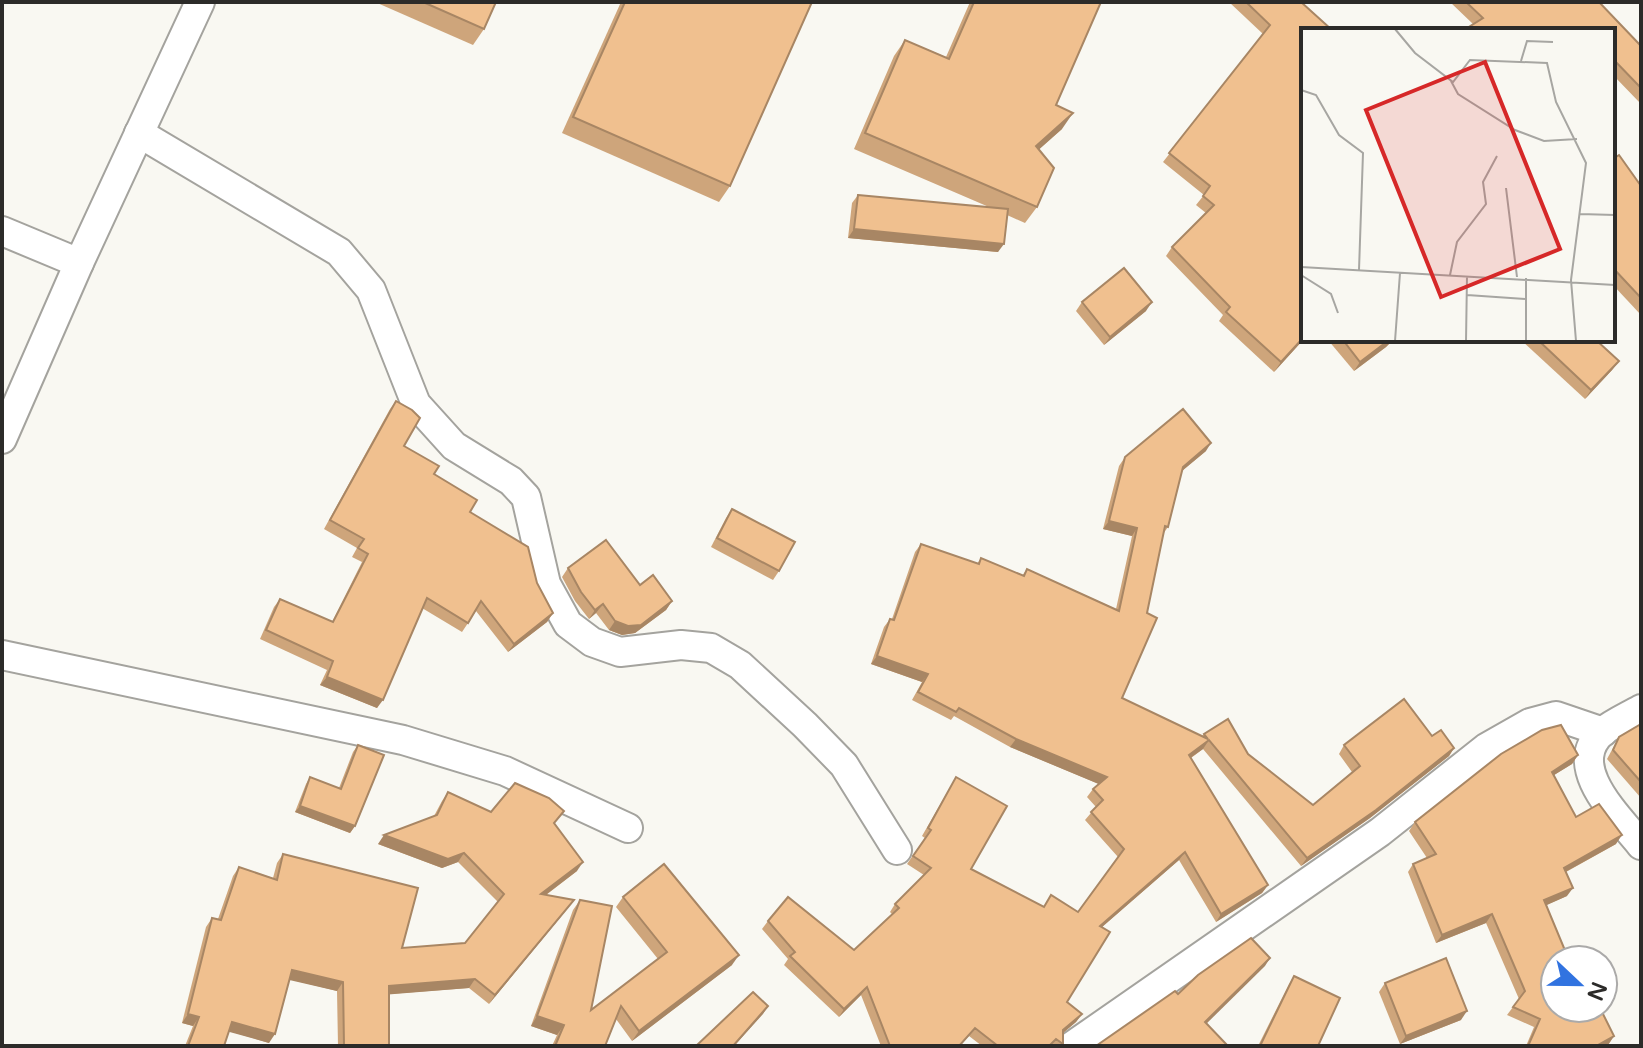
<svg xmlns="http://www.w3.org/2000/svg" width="1643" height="1048" font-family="'Varela Round',sans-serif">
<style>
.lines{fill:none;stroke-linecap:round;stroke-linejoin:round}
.street-casing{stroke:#a4a39e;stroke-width:32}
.street{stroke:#fff;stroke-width:28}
.wall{fill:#cea57b}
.shaded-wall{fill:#a88664}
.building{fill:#f0c08f;stroke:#a88664;stroke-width:2}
.inset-road{fill:none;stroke:#a7a6a2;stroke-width:2}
.view{fill:#d62828;fill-opacity:0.15;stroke:#d62828;stroke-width:4}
.inset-edge{fill:none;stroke:#2c2b29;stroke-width:4}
</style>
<rect width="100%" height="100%" fill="#f9f8f2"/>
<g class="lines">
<defs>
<g id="street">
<path d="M139,133l200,119 32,38 45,114 38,42 57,35 15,16 20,87 22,40 24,18 28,10 61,-7 30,3 29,17 65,60 39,40 53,85"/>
<path d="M2,231l77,32"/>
<path d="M2,439l77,-176 121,-261"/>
<path d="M2,655l401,85 102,31 123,57"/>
<path d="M1641,709c-12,7 -28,14 -39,23 -38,35 17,85 39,113"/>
<path d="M1072,1046l308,-214 106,-84 44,-25 26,-7 47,16"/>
</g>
</defs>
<use href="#street" class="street-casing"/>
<use href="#street" class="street"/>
</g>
<g class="wall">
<path d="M375,2h121l-12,27 -11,16z"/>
<path d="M621,2h191l-82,184 -11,16 -157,-69z"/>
<path d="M970,2h131l-45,103 6,24 -23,20 -2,58 -12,16 -18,-8 -9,37 -150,-14 4,-35 6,-8 131,12 -135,-58 40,-93 11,-16 41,17z"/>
<path d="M1229,2h72l2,28v310l-29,32 -55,-51 4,-6 -57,-59 6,-9 34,-34 -10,-8 8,-10 -41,-33 100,-128z"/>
<path d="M1450,2h149l42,44v58l-28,-29v-45l-140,-6z"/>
<path d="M1613,159l28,27v129l-28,-30z"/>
<path d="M1082,302l64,9 -42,34 -28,-34z"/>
<path d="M1328,340h65l-7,7 -32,24z"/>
<path d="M1521,340h75l23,21 -7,9 -27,29z"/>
<path d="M396,401l8,45 30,28 103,109 16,30 -6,9 -39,30 -32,-41 -14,21 -40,-24 -45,100 -57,-23 7,-15 -67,-31 14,-32 6,-8 52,23 30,-60 -10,-5 5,-9 -33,-19 66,-120z"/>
<path d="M1206,451l-24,20 -14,56 -5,7 -41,164 80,38 2,-2 44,20 65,51 39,-33 -13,-18 5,-9 88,-9 22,12 -5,8 -79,62 -69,48 -98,-117 -12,9 77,127 -6,8 -46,29 -37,-62 -77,67 -35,75 15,12 -6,8 -13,11 -2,13h-79l-13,-10 -9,10h-79l-20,-51 -22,22 -55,-52 4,-6 -26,-30 6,-8 86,29 38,-36 -2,-2 5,-8 29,-29 -17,-11 18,-26 -3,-2 34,-59 15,92 72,38 35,5 40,-55 -33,-37 11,-13 -9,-10 6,-8 6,-5 -89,-37 -56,-31 -3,4 -39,-20 10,-18 -51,-18 13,-37 6,-8h2l23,-67 6,-8 56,20 4,-6 41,18 5,-7 89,40 16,-73 -29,-7 16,-63 6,-9z"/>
<path d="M732,509l47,62 -6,9 -62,-33 15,-29z"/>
<path d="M568,568l104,33 -6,9 -31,23 -13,2 -13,-5 -13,-17 -7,6 -14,-18 -13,-24z"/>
<path d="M1641,724v74l-34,-39 12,-22z"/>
<path d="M358,745l-3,81 -5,7 -55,-21 11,-28 4,-7 29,11 14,-36z"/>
<path d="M1578,755l-6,9 -18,11 22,42 40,27 -50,28 1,24 -21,9 9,55 59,76 -6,9 -2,1h-80l8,-19 -27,-12 12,-16 -33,-76 -50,20 -28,-71 5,-8 14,-6 -18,-27 6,-9z"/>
<path d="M448,792l43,20 63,12 23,47 -31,24 21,14 -78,95 -20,-16 -80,6v52h-51l-1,-55 -48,-12 -20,64 -40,-12 -5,15h-39l8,-20 -11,-3 24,-96 6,-9 6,1 15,-43 6,-9 34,11 4,-15 6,-9 119,94 63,-5 33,-41 -40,-40 -16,6 -64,-24 56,-28 8,-15z"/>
<path d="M623,897l109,68 -100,76 -16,-22 -11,27h-53l5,-11 -26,-9 42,-116 7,-10 11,110 67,-51 -42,-52z"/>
<path d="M1294,976l24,70h-60l31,-62z"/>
<path d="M1385,983l76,37 -61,24 -21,-52z"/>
</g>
<g class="shaded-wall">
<path d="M1073,113l-11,16 -37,33 11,-16z"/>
<path d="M854,229l150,15 -6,8 -150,-14z"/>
<path d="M1152,302l-6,9 -42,34 6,-8z"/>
<path d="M1303,338v2l-29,32 7,-10z"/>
<path d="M1389,340h4l-7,7 -32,24 6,-9z"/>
<path d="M1619,361l-7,9 -27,29 6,-9z"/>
<path d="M1211,443l-5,8 -29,24 6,-8z"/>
<path d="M1109,521l28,7 -5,8 -29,-7z"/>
<path d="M672,601l-6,9 -31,23 -13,2 -13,-5 6,-9z"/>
<path d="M603,604l-7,9 -7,6 6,-9z"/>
<path d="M553,613l-6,9 -39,30 6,-8z"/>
<path d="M877,656l51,18 -6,8 -51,-18z"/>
<path d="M327,677l56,23 -6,8 -57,-23z"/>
<path d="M1016,739l91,38 -6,8 -91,-38z"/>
<path d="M1209,740l-6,9 -20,14 6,-8z"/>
<path d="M1454,748l-5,8 -79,62 -69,48 6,-8z"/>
<path d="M1578,755l-6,9 -26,16 6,-8z"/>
<path d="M300,806l55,20 -5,7 -55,-21z"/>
<path d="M384,835l80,18 -6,9 -16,6 -64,-24z"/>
<path d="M1622,835l-6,9 -58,32 6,-8z"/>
<path d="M1185,852l-6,8 -85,74 6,-8z"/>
<path d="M583,862l-6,9 -42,32 6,-9z"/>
<path d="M1268,885l-6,8 -46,29 5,-8z"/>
<path d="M1573,888l-6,8 -29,13 6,-9z"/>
<path d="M574,900l-7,9 -78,95 6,-9z"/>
<path d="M1492,914l-6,9 -50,20 6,-8z"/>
<path d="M739,955l-7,10 -100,76 7,-10z"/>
<path d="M1270,958l-5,8 -65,64 5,-8z"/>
<path d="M292,970l51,12 -6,9 -52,-12z"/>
<path d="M475,979l-6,9 -87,7 7,-9z"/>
<path d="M867,987l-6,8 -22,22 5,-8z"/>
<path d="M768,1006l-5,8 -29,32h-2z"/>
<path d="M1467,1011l-6,9 -61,24 6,-8z"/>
<path d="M188,1014l11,3 -6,9 -11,-3z"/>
<path d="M1082,1014l-6,8 -19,16 6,-8z"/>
<path d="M537,1016l27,9 -7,10 -26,-9z"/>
<path d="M232,1022l43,12 -6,9 -43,-12z"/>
<path d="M1614,1036l-6,9 -2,1h-10z"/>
</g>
<g class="building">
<path d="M423,2h73l-12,27z"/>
<path d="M625,2h187l-82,184 -157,-69z"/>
<path d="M974,2h127l-45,103 17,8 -37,33 18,22 -17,39 -172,-74 40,-93 44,19z"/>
<path d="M1246,2h55l31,28h-29v308l-22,24 -55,-50 4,-5 -58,-60 42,-42 -11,-9 7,-10 -41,-33 101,-128z"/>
<path d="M1466,2h133l42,44v42l-28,-29v-29h-149l19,-12z"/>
<path d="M1619,155l22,31v112l-28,-30v-109z"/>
<path d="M858,195l150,14 -4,35 -150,-15z"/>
<path d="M1124,268l28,34 -42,35 -28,-35z"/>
<path d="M1343,340h46l-29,22z"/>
<path d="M1538,340h58l23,21 -28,29z"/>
<path d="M396,401l16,9 8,8 -16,28 35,20 -5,8 43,26 -7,12 58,35 9,36 16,30 -39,31 -33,-43 -13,22 -41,-25 -44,102 -56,-23 6,-16 -67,-31 14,-31 53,23 35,-68 -10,-6 6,-9 -34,-19z"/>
<path d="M1183,409l28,34 -28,24 -15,60 -3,-1 -18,87 10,5 -35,80 86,41 -4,-5 24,-15 20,35 65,51 47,-39 -16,-21 60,-46 28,37 9,-6 13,18 -78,62 -69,48 -98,-118 -20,15 79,130 -47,29 -36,-62 -85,74 10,6 -43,70 15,12 -19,16v14l-7,-5 -7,7h-51l-23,-18 -16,18h-69l-23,-59 -23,22 -54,-53 5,-4 -27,-31 20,-24 66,53 45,-42 -4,-4 36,-36 -18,-12 18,-26 -3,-2 28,-51 51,29 -36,63 73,38 7,-12 27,17 46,-63 -33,-37 12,-12 -10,-11 14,-12 -91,-38 -57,-31 -3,4 -38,-20 10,-18 -51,-18 13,-37 4,1 27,-76 58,20 2,-6 43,18 3,-7 92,42 18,-83 -28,-7 16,-64z"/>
<path d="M732,509l63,33 -16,29 -62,-33z"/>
<path d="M606,540l34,45 13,-10 19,26 -31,24 -13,1 -13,-5 -12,-17 -8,6 -14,-18 -13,-24z"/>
<path d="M1641,724v58l-28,-32 6,-13z"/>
<path d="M1561,725l17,30 -26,17 24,45 23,-13 23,31 -58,33 9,20 -29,12 25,60h-14v48h45l14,28 -18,10h-68l12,-27 -27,-12 12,-16 -33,-77 -50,21 -29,-71 23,-10 -21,-32 86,-68 41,-24z"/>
<path d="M358,745l26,10 -29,71 -55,-20 10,-29 31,12z"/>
<path d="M515,783l34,15 15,13 -10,12 29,39 -42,32 33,6 -79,95 -20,-16 -86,7v60h-45l-1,-64 -51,-12 -17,64 -43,-12 -8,24h-36l11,-29 -11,-3 24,-96 9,2 18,-53 38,13 6,-26 135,34 -16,60 63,-5 39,-49 -40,-41 -16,6 -64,-24 53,-20 11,-23 43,20z"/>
<path d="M664,864l75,91 -100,76 -18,-25 -16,40h-50l9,-21 -27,-9 43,-116 32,6 -21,104 76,-58 -44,-55z"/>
<path d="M1251,938l19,20 -65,64 23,24h-132l79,-55 3,3 20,-19z"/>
<path d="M1446,958l21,53 -61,25 -21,-53z"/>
<path d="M1294,976l46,22 -22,48h-58z"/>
<path d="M753,992l15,14 -35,40h-37z"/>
</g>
<g transform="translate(1301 28)">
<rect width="314" height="314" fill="#f9f8f2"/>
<path class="inset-road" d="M94,1l20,24 38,29 17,-22 77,3 9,39 30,61 -15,117 5,61M220,33l6,-20 26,1M150,53l7,13 57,36 29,11 33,-2M0,62l15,5 23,40 24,18 -4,117M205,160l11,89M279,186l35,1M0,239l314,18M0,247l30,19 7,19M149,247l7,-33 29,-38 -3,-22 14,-26M225,250v63M166,267l58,4M94,313l5,-68M165,313l1,-65"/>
<path class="view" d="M184,34l75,187 -119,48 -75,-187z"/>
<rect width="314" height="314" class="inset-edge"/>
</g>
<rect width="1643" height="1048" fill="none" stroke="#2c2b29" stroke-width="8"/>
<g transform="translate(1579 984) rotate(112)"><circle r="38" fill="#ffffff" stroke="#abaaa9" stroke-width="2"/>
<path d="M0-6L14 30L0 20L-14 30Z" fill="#3173e0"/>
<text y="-12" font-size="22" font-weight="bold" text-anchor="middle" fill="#2c2b29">N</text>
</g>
</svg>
